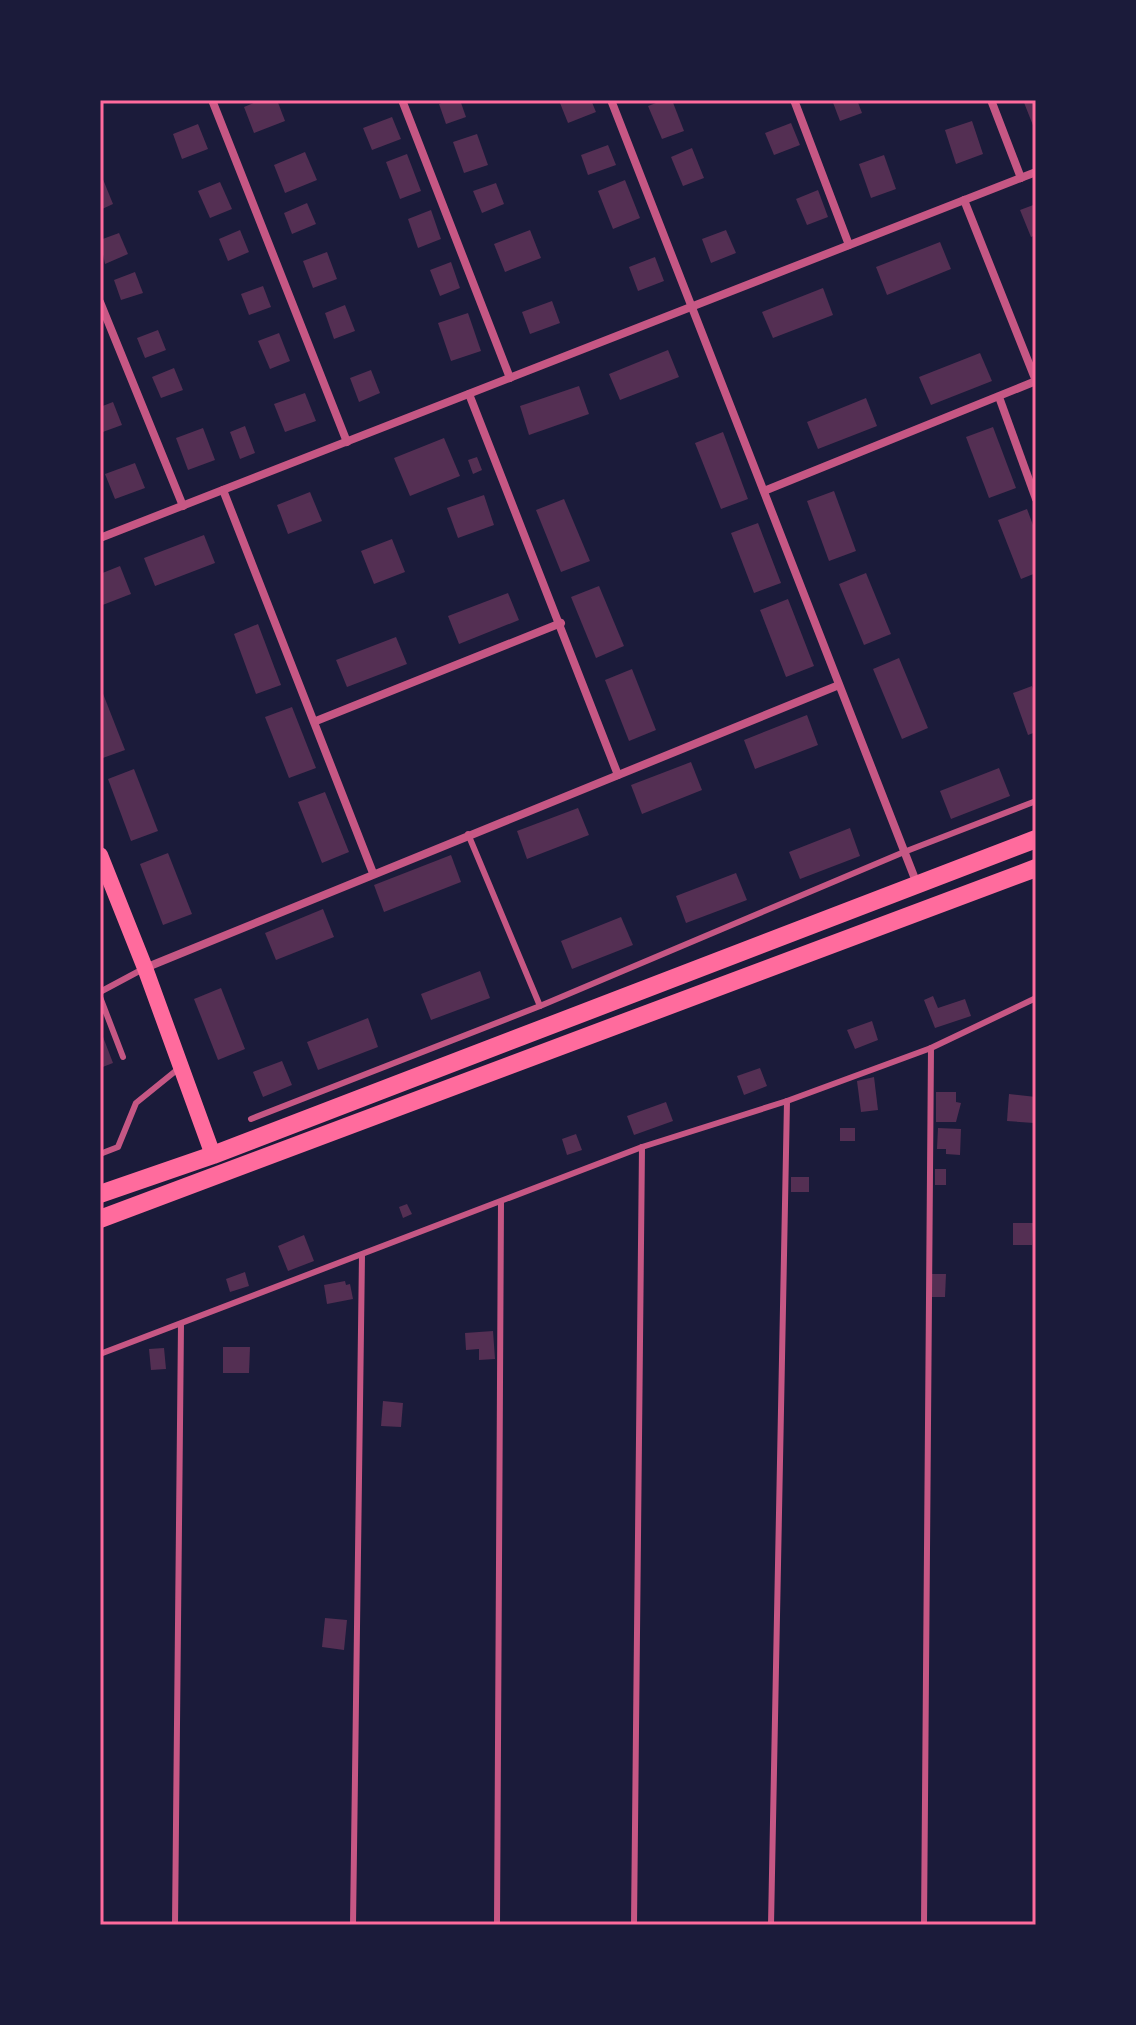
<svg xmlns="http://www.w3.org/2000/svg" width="1136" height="2025" font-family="'Exo 2',sans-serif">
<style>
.building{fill:#542f53}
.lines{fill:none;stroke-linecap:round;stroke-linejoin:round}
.service{stroke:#c65784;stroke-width:6}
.minor{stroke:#c65784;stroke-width:8}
.secondary{stroke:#ff6b9d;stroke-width:16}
.primary{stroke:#ff6b9d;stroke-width:18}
.neatline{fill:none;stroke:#ff6b9d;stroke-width:3}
</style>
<rect width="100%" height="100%" fill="#1b1b3a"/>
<g class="building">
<path d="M261,100h16l8,21 -31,12 -10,-26z"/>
<path d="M449,100h11l6,17 -20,7 -7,-20z"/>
<path d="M567,100h24l5,12 -28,11 -8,-20z"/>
<path d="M664,100h8l12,31 -22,8 -14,-33z"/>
<path d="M832,100h25l5,13 -22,8z"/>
<path d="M1023,100h13v33z"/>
<path d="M392,117l9,22 -29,11 -9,-22z"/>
<path d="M972,121l11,33 -27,10 -11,-34z"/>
<path d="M791,123l9,22 -26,10 -9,-22z"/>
<path d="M198,124l10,25 -26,10 -9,-25z"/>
<path d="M477,134l11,31 -24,8 -11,-31z"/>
<path d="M608,145l8,20 -28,10 -7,-20z"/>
<path d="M692,148l12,30 -21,8 -12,-29z"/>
<path d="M305,152l12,28 -32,13 -11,-28z"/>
<path d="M407,154l14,37 -21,8 -14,-37z"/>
<path d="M884,155l12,34 -25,9 -12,-34z"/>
<path d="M100,172l13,32 -13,6z"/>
<path d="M625,180l15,38 -27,11 -15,-38z"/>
<path d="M220,182l12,27 -22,9 -12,-27z"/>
<path d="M496,183l8,21 -22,9 -9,-22z"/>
<path d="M818,190l10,27 -21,8 -11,-26z"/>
<path d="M307,203l9,21 -24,10 -8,-21z"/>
<path d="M1036,204v31l-5,2 -11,-27z"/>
<path d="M431,210l10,29 -23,9 -10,-29z"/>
<path d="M240,230l9,22 -21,9 -9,-22z"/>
<path d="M530,230l11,28 -36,14 -11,-28z"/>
<path d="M726,230l10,23 -25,10 -9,-24z"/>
<path d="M119,233l9,21 -23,10 -5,-24z"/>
<path d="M940,242l11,27 -64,26 -11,-28z"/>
<path d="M327,252l10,27 -24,9 -10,-27z"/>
<path d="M655,257l9,24 -26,10 -9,-24z"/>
<path d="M451,262l9,26 -20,8 -10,-26z"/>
<path d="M135,272l8,21 -22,7 -7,-20z"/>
<path d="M263,286l8,21 -22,8 -8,-21z"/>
<path d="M823,288l10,27 -60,23 -11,-26z"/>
<path d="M552,301l8,22 -30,11 -8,-22z"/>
<path d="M345,305l10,26 -21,8 -9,-26z"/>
<path d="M468,313l13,38 -30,10 -13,-38z"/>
<path d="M158,330l8,20 -21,8 -8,-20z"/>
<path d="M279,333l11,28 -20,8 -12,-28z"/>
<path d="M668,350l11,27 -59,23 -11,-26z"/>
<path d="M980,353l12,28 -61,24 -12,-28z"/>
<path d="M174,368l9,22 -22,8 -9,-21z"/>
<path d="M371,370l9,23 -21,9 -9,-24z"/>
<path d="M579,386l10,28 -60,21 -9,-29z"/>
<path d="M305,393l11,28 -31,11 -11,-28z"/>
<path d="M866,398l11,28 -59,23 -11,-27z"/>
<path d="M113,402l9,23 -22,8v-26z"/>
<path d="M245,426l10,27 -15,6 -10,-27z"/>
<path d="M993,427l23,61 -27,10 -23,-61z"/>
<path d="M203,428l12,32 -27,10 -12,-32z"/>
<path d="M723,432l25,67 -27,10 -26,-66z"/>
<path d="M444,438l16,38 -50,20 -16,-38z"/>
<path d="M477,457l5,13 -9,4 -5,-14z"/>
<path d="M135,463l10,25 -30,11 -10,-25z"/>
<path d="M834,491l22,60 -27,10 -22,-60z"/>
<path d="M310,492l12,29 -34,13 -11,-29z"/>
<path d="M484,495l10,30 -36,13 -11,-30z"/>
<path d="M564,499l26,62 -29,11 -25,-62z"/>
<path d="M1027,509l9,24v40l-15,6 -23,-59z"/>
<path d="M758,523l23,60 -27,10 -23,-60z"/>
<path d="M204,535l11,28 -60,23 -11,-28z"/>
<path d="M392,539l13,33 -31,12 -13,-33z"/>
<path d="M120,566l11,28 -31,12v-32z"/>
<path d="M866,573l25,61 -27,11 -25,-61z"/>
<path d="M599,586l25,60 -28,12 -25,-61z"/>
<path d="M508,593l11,27 -60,24 -11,-28z"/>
<path d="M788,599l26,67 -28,11 -26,-67z"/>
<path d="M258,624l23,61 -25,9 -22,-60z"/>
<path d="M396,637l11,27 -60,23 -11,-27z"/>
<path d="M899,658l29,70 -26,11 -29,-70z"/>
<path d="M632,669l24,61 -27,11 -24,-61z"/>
<path d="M100,686l25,64 -25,9z"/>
<path d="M1032,686l4,12v34l-8,3 -15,-42z"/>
<path d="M292,707l24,61 -27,10 -24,-61z"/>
<path d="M807,715l11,30 -63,24 -11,-29z"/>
<path d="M691,762l11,28 -60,24 -11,-29z"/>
<path d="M999,768l11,28 -59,23 -11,-28z"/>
<path d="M134,769l24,62 -27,10 -23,-62z"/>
<path d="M325,792l24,60 -27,11 -24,-61z"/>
<path d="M578,808l11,27 -62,24 -10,-28z"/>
<path d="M850,828l10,28 -60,23 -11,-27z"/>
<path d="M168,853l24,61 -29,11 -23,-61z"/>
<path d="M451,855l10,27 -77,30 -10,-27z"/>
<path d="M736,873l11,27 -61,23 -10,-27z"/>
<path d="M323,909l11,28 -58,23 -11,-27z"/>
<path d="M621,917l12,28 -61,24 -11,-28z"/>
<path d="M480,971l10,27 -59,22 -10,-26z"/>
<path d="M221,988l24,61 -27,11 -24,-61z"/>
<path d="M933,996l5,12 27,-9 6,17 -36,12 -11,-28z"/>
<path d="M368,1018l10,29 -60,23 -11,-28z"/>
<path d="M872,1021l6,19 -23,9 -8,-19z"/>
<path d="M100,1029l13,34 -13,5z"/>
<path d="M282,1061l10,24 -29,12 -10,-25z"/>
<path d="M760,1068l7,18 -23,9 -7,-19z"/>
<path d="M874,1077l4,33 -17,2 -4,-31z"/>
<path d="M936,1092h20v10l5,1 -5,19h-20z"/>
<path d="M1009,1094l27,3 -2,26 -27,-2z"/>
<path d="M666,1102l7,19 -39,14 -7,-19z"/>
<rect x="840" y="1128" width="15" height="13"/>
<path d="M938,1128l23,1 -1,26 -14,-1v-5h-9z"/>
<path d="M576,1134l6,16 -15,5 -5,-16z"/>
<rect x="935" y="1169" width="11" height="16"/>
<rect x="791" y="1177" width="18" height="15"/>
<path d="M407,1204l5,10 -9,4 -4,-11z"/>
<path d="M1013,1223h20l-1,22h-19z"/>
<path d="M304,1235l10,26 -26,10 -10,-25z"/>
<path d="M245,1272l4,14 -19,6 -4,-13z"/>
<path d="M932,1274h14l-1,23h-14z"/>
<path d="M345,1281l1,4 4,-1 3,15 -26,5 -3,-19z"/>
<path d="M493,1331l2,28 -16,1v-11l-13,1 -1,-17z"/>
<path d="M223,1347h27l-1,26h-26z"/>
<path d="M164,1348l2,21 -15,1 -2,-21z"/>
<path d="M383,1401l20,2 -2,24 -20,-1z"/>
<path d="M325,1618l22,2 -3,30 -22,-3z"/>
</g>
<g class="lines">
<g class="service">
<path d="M468,834l72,172"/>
<path d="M100,992l43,-23"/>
<path d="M100,997l23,60"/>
<path d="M251,1119l289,-113 364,-154 132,-51"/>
<path d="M100,1154l18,-7 18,-44 42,-34"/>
<path d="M100,1354l542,-207 145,-46 144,-53 105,-50"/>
<path d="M175,1925l6,-601"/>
<path d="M353,1925l9,-670"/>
<path d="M497,1925l4,-723"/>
<path d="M634,1925l8,-778"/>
<path d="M771,1925l16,-824"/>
<path d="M924,1925l7,-877"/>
</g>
<g class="minor">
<path d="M212,100l135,342"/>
<path d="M402,100l108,278"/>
<path d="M611,100l306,784"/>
<path d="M794,100l55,145"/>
<path d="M991,100l30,78"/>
<path d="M964,200l72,181"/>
<path d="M100,302l83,204"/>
<path d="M469,394l149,381"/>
<path d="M999,397l37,102"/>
<path d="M223,490l150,383"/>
<path d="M764,491l272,-110"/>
<path d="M100,538l936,-366"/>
<path d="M316,721l245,-98"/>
<path d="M145,968l694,-283"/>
</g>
<path class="secondary" d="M100,855l45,113 68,187"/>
<g class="primary">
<path d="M100,1194l113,-39 823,-316"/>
<path d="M100,1219l936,-351"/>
</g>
</g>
<rect width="1136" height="2025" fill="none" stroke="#1b1b3a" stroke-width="204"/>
<rect x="102" y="102" width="932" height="1821" class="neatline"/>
</svg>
